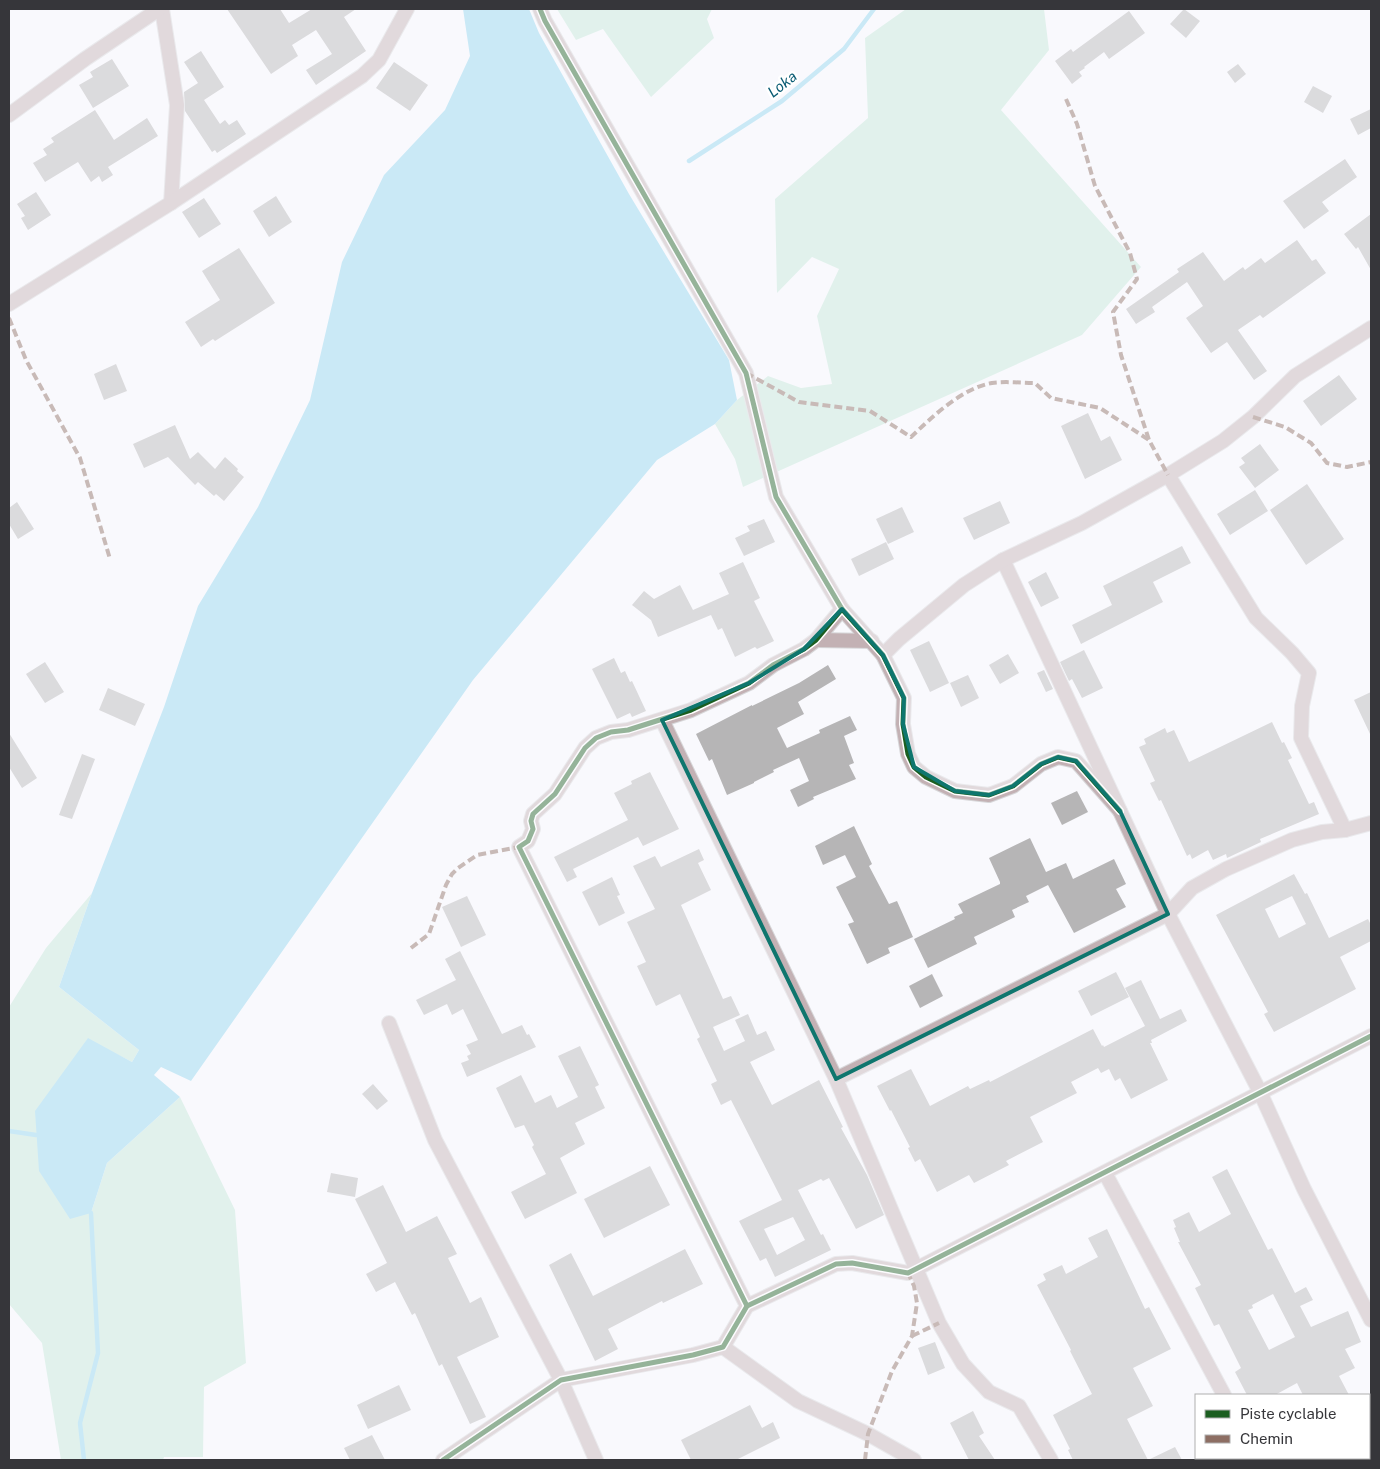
<svg xmlns="http://www.w3.org/2000/svg" width="1380" height="1469" font-family="'Public Sans',sans-serif">
<style>
.green{fill:#c4e7d8}
.water{fill:#91d5ee}
.lines{fill:none;stroke-linecap:round;stroke-linejoin:round}
.stream{stroke:#91d5ee;stroke-width:4.5}
.building{fill:#b6b5b6;fill-rule:evenodd}
.minor-casing{stroke:#d7d7d9;stroke-width:16}
.minor{stroke:#c3b1b4;stroke-width:14}
.quiet{stroke:#8d6e63;stroke-width:4;stroke-dasharray:8 4;stroke-linecap:butt}
.cycleway-casing{stroke:#fff;stroke-width:8}
.cycleway{stroke:#1b5e20;stroke-width:5}
.marked{fill:none;stroke:#0f766e;stroke-width:4;stroke-linejoin:round}
.labels{text-anchor:middle;dominant-baseline:central;stroke-width:5;stroke-linejoin:round;paint-order:stroke}
.water-label{font-size:15px;font-style:italic;fill:#095b73;stroke:#fff}
</style>
<rect width="100%" height="100%" fill="#f9f9fd"/>
<g class="green">
<path d="M557,9h155l-5,10 7,19 -63,59 -48,-68 -27,11z"/>
<path d="M906,9h138l5,41 -48,60 140,157 -59,68 -339,152 -8,-28 -20,-35 22,-24 31,-24 33,12 31,-4 -15,-68 22,-47 -27,-12 -35,36 -2,-94 93,-81 -3,-80z"/>
<path d="M92,893l-33,94 80,63 -7,12 -45,-23 4,174 16,-50 73,-66 55,113 11,153 -42,24 -1,70h-39l-1,3h-102l-19,-117 -33,-39v-297l37,-59z"/>
</g>
<path class="water" d="M463,9h66l10,24 90,161 100,166 8,40 -22,24 -58,36 -184,220 -282,401 -30,-14 -7,8 26,22 -73,66 -16,50 -21,6 -31,-48 -4,-60 53,-73 44,24 7,-12 -80,-63 33,-94 72,-186 34,-101 60,-99 52,-107 32,-138 42,-87 61,-65 25,-54z"/>
<g class="lines">
<g class="stream">
<path d="M689,161l93,-60 62,-52 30,-40"/>
<path d="M9,1131l27,4"/>
<path d="M84,1460l-4,-37 18,-70 -7,-140"/>
</g>
</g>
<g class="building">
<path d="M227,9h53l9,14 23,-14h44l-12,8 22,34 -50,34 -10,-15 26,-16 -16,-24 -24,15 6,11 -27,18z"/>
<path d="M1184,9l16,12 -14,17 -16,-14z"/>
<path d="M1129,11l16,22 -36,26 -5,-7 -20,15 1,1 -6,4 3,4 -10,8 -17,-23 16,-12 2,3z"/>
<path d="M201,51l23,36 -20,13 16,24 5,-4 4,5 8,-5 9,14 -29,19 -2,-3 -3,2 -27,-41 -1,-19 14,-9 -14,-21z"/>
<path d="M112,59l17,27 -36,22 -14,-23 14,-8 -3,-5z"/>
<path d="M394,62l34,23 -18,26 -34,-23z"/>
<path d="M1238,64l8,10 -11,9 -8,-11z"/>
<path d="M1313,86l19,10 -9,17 -19,-11z"/>
<path d="M1371,109v19l-13,7 -8,-16z"/>
<path d="M95,110l19,30 33,-22 11,18 -50,31 5,8 -11,7 -3,-6 -8,6 -13,-20 -33,20 -12,-19 14,-8 -4,-6 11,-7 -3,-4z"/>
<path d="M1345,159l12,18 -35,25 7,9 -25,18 -21,-28z"/>
<path d="M36,192l15,23 -23,15 -7,-12 4,-2 -8,-12z"/>
<path d="M276,196l16,26 -23,15 -16,-26z"/>
<path d="M204,198l17,26 -22,14 -17,-26z"/>
<path d="M1371,214v56l-13,-23 -2,2 -12,-15z"/>
<path d="M1297,240l15,21 4,-2 10,14 -63,45 -3,-3 -22,15 29,41 -13,9 -27,-38 -16,11 -25,-35 17,-12 -16,-24 -35,25 3,5 -19,12 -10,-15 53,-37 -2,-3 26,-17 21,29 19,-14 2,3 16,-12 4,5z"/>
<path d="M239,248l36,55 -60,38 -2,-2 -12,8 -16,-25 35,-22 -18,-29z"/>
<path d="M116,364l11,27 -23,9 -10,-26z"/>
<path d="M1339,375l18,24 -36,27 -18,-25z"/>
<path d="M1088,413l13,28 9,-5 12,24 -37,19 -24,-53z"/>
<path d="M175,425l15,34 8,-7 17,17 10,-12 13,12 -1,2 7,6 -20,24 -8,-7 -2,2 -16,-14 -3,3 -27,-28 -24,11 -11,-24z"/>
<path d="M1260,444l19,26 -24,18 -16,-21 6,-4 -4,-5z"/>
<path d="M1307,484l37,55 -38,26 -36,-55z"/>
<path d="M1255,490l13,21 -38,24 -13,-21z"/>
<path d="M1000,501l10,22 -36,17 -11,-22z"/>
<path d="M17,502l17,27 -16,10 -9,-15v-16z"/>
<path d="M902,507l12,25 -26,12 -12,-25z"/>
<path d="M764,519l11,23 -31,14 -9,-18 15,-7 -3,-5z"/>
<path d="M886,542l8,17 -35,17 -8,-17z"/>
<path d="M1182,546l9,17 -38,19 10,20 -82,42 -9,-19 40,-20 -9,-19z"/>
<path d="M743,562l17,36 -6,3 20,40 -17,8 -2,-2 -20,10 -13,-29 -4,2 -7,-15 -53,22 -7,-17 -19,-15 12,-14 10,8 26,-14 13,25 36,-16 -10,-21z"/>
<path d="M1046,572l13,26 -18,9 -13,-25z"/>
<path d="M929,641l20,42 -19,9 -20,-42z"/>
<path d="M1084,650l19,38 -21,10 -10,-19 -3,2 -9,-19z"/>
<path d="M1008,654l11,19 -19,11 -11,-19z"/>
<path d="M614,658l7,15 4,-2 5,11 2,-1 14,30 -14,6 -2,-4 -13,6 -25,-50z"/>
<path d="M45,662l19,30 -19,11 -19,-29z"/>
<path d="M828,665l8,14 -38,23 6,12 -27,14 10,20 33,-15 -1,-3 31,-14 7,14 -13,6 10,27 -5,2 7,14 -43,18 1,2 -16,8 -8,-17 19,-9 -10,-23 -26,12 1,2 -20,10v1l-27,12 -15,-36 -3,2 -13,-27 56,-29v1l47,-23z"/>
<path d="M1044,670l9,19 -7,3 -9,-19z"/>
<path d="M968,675l11,23 -18,9 -11,-24z"/>
<path d="M108,688l37,16 -10,22 -36,-16z"/>
<path d="M1371,692v44l-17,-36z"/>
<path d="M1272,722l10,21 2,-1 8,16 -4,2 21,44 5,-2 5,12 -59,25 1,3 -34,16 -1,-4 -13,6 -5,-10 -16,9 -2,-5 -3,2 -26,-56 -2,1 -9,-18 5,-2 -16,-34 7,-3 -2,-5 21,-11 2,5 7,-3 15,32z"/>
<path d="M9,733l28,45 -15,10 -13,-21z"/>
<path d="M82,754l13,5 -23,60 -13,-4z"/>
<path d="M650,772l29,57 -36,17 -5,-9 -65,32 4,8 -10,5 -13,-25 74,-37 -14,-27 18,-9 -1,-3z"/>
<path d="M1077,791l11,21 -26,13 -11,-22z"/>
<path d="M854,826l18,38 -3,2 20,38 8,-3 16,36 -25,11 2,5 -23,11 -19,-40 6,-2 -18,-35 20,-10 -11,-22 -22,10 -8,-19z"/>
<path d="M1030,838l16,34 20,-9 7,16 41,-20 12,25 -10,5 10,18 -52,26 -26,-48 -22,11 3,6 -17,8 3,7 -41,20 3,7 -49,24 -14,-29 41,-20 -1,-2 9,-4 -5,-9 42,-20v-2l-11,-24z"/>
<path d="M699,849l5,11 -6,3 13,27 -30,15 42,94 8,-3 9,19 -27,12 11,24 21,-10 -10,-21 13,-6 9,21 9,-4 9,19 -25,12 22,43 47,-25 24,47 -2,1 26,47 17,40 -28,14 -27,-51 -6,3 -2,-2 -23,11 23,45 2,-1 8,16 -56,27 -9,-19 -6,3 -21,-40 43,-21 -51,-100 -10,5 -10,-21 6,-3 -20,-42 3,-2 -20,-43 -24,12 -19,-40 9,-4 -19,-40 28,-13 -22,-43 22,-10 6,11zM793,1217l12,23 -28,15 -13,-26z"/>
<path d="M1294,874l11,20 2,-1 22,45 39,-19 3,6v16l-31,16 16,32 -82,43 -10,-18 4,-2 -52,-97zM1292,896l14,28 -27,14 -14,-29z"/>
<path d="M612,877l8,18 -3,1 8,17 -26,13 -17,-34z"/>
<path d="M467,896l19,39 -25,12 -19,-40z"/>
<path d="M460,951l42,83 20,-9 5,10 2,-1 7,13 -69,30 -6,-14 8,-3 -2,-4 4,-2 -5,-9 12,-5 -15,-31 -11,6 -5,-11 -23,11 -8,-15 40,-20 -11,-21z"/>
<path d="M1116,972l13,25 -38,19 -13,-25z"/>
<path d="M932,974l11,22 -23,12 -11,-22z"/>
<path d="M1141,980l19,39 21,-10 6,12 -36,19 1,3h-2l18,37 -37,19 -11,-21 -5,3 -6,-12 -8,4 -3,-5 -27,14 6,11 -47,24 13,25 -37,19 3,4 -35,18 -5,-8 -32,17 -17,-33 -5,3 -7,-14 2,-1 -19,-37 -1,1 -13,-25 34,-17 19,37 38,-20 2,3 19,-9 1,2 103,-53 9,17 1,-1 1,2 41,-21 -20,-38z"/>
<path d="M580,1046l19,39 -4,2 10,21 -30,15 10,21 -25,14 17,35 -52,26 -14,-27 35,-18 -14,-27 2,-2 -10,-20 -9,3 -19,-40 25,-13 14,28 16,-8 6,13 21,-11 -20,-41z"/>
<path d="M373,1084l15,17 -11,9 -15,-16z"/>
<path d="M650,1166l20,39 -66,33 -20,-39z"/>
<path d="M1227,1169l41,81 4,-2 23,45 11,-6 7,13 -13,6 11,21 37,-16 13,31 -16,7 10,19 -16,8 10,19h-46l-6,-12 -22,12h-28l-12,-23 6,-4 -22,-44 -5,2 -19,-38 6,-3 -23,-43h2l-6,-14 2,-1 -3,-7 16,-8 10,20 32,-18 -19,-37zM1273,1294l22,43 -26,13 -21,-40 5,-2 -1,-3z"/>
<path d="M331,1173l27,5 -3,19 -28,-5z"/>
<path d="M383,1185l23,47 31,-16 20,38 -9,4 22,45 11,-6 18,40 -42,20 29,60 -16,7 -28,-60 -3,2 -24,-53 -3,2 -17,-33 -19,10 -10,-18 21,-11 -32,-64z"/>
<path d="M1107,1229l38,80 4,-2 22,42 -38,19 20,38 -26,13 21,41h-75l-5,-10 2,-1 -17,-34 39,-21 -22,-43 1,-1 -34,-65 9,-5 -3,-6 19,-9 4,9 32,-17 -10,-19z"/>
<path d="M685,1249l18,35 -40,19 -1,-2 -54,28 10,20 -23,12 -46,-96 22,-12 22,43z"/>
<path d="M935,1342l10,26 -17,7 -10,-27z"/>
<path d="M399,1385l12,25 -43,19 -11,-24z"/>
<path d="M750,1405l12,23 11,-6 7,16 -44,22h-45l-10,-20z"/>
<path d="M973,1411l11,22 -5,3 16,24h-26l-19,-37z"/>
<path d="M372,1435l13,25h-35l-6,-12z"/>
<path d="M1175,1447l7,13h-34z"/>
</g>
<g class="lines">
<defs>
<g id="minor">
<path d="M162,9l15,96 -6,98"/>
<path d="M540,9l5,12 201,352 30,124 66,112 41,46 21,43 -1,26 5,30 6,13 12,10 29,14 34,4 24,-9 28,-22 17,-7 18,4 44,50"/>
<path d="M9,115l76,-56 74,-50"/>
<path d="M9,304l162,-101 191,-127 17,-16 28,-51"/>
<path d="M1168,475l88,143 36,35 17,20 -7,33 -1,32 44,92"/>
<path d="M1003,560l165,354 92,178 44,97 67,131"/>
<path d="M816,640l56,1"/>
<path d="M883,655l16,-16 65,-54 39,-25 79,-37 86,-48 55,-34 30,-24 42,-41 76,-48"/>
<path d="M662,720l174,359 103,244 24,41 26,28 30,14 32,54"/>
<path d="M389,1023l46,117 126,240 35,80"/>
<path d="M836,1079l332,-165 24,-26 34,-19 66,-29 30,-8 23,-2 26,-7"/>
<path d="M1105,1173l119,222"/>
<path d="M747,1306l-228,-459 9,-6 5,-12 -2,-8 2,-7 22,-20 30,-46 11,-10 15,-6 17,-2 63,-20 58,-27 24,-18 31,-16 12,-9 26,-31"/>
<path d="M723,1347l75,54 70,33 46,26"/>
<path d="M1257,1458l1,2"/>
<path d="M443,1460l118,-80 132,-25 30,-8 24,-41 89,-42 16,-1 56,10 463,-237"/>
</g>
</defs>
<use href="#minor" class="minor-casing"/>
<use href="#minor" class="minor"/>
<g class="quiet">
<path d="M1066,99l11,25 18,62 35,67 7,26 -24,33 8,43 28,85"/>
<path d="M9,318l17,42 54,98 30,101"/>
<path d="M746,373l53,29 71,9 41,26c21,-20 51,-49 81,-54 14,-2 29,0 43,0l16,15 49,10 49,32 19,35"/>
<path d="M1253,417l32,10 26,16 16,20 20,4 24,-5"/>
<path d="M411,948l18,-14 17,-49 6,-11 6,-6 19,-13 42,-8"/>
<path d="M912,1336l27,-13"/>
<path d="M865,1460l3,-26 24,-63 20,-35 5,-33 -3,-17 -6,-13"/>
</g>
<defs>
<g id="cycleway">
<path d="M540,9l5,12 201,352 30,124 66,112 41,46 21,43 -1,26 5,30 6,13 12,10 29,14 34,4 24,-9 28,-22 17,-7 18,4 44,50"/>
<path d="M747,1306l-228,-459 9,-6 5,-12 -2,-8 2,-7 22,-20 30,-46 11,-10 15,-6 17,-2 63,-20 58,-27 24,-18 31,-16 12,-9 26,-31"/>
<path d="M443,1460l118,-80 132,-25 30,-8 24,-41 89,-42 16,-1 56,10 463,-237"/>
</g>
</defs>
<use href="#cycleway" class="cycleway-casing"/>
<use href="#cycleway" class="cycleway"/>
</g>
<path d="M0 0H1380V1469H0ZM842,609l41,46 21,43 -1,26 11,43 41,24 34,4 24,-9 28,-22 17,-7 18,4 44,50 48,103 -332,165 -174,-359 87,-37 55,-34z" fill="#f9f9fd" fill-opacity=".55" fill-rule="evenodd"/>
<path class="marked" d="M842,609l41,46 21,43 -1,26 11,43 41,24 34,4 24,-9 28,-22 17,-7 18,4 44,50 48,103 -332,165 -174,-359 87,-37 55,-34z"/>
<g class="labels">
<g class="water-label">
<text transform="translate(782 84) rotate(-38)">Loka</text>
</g>
</g>
<rect width="1380" height="1469" fill="none" stroke="#36363a" stroke-width="20"/>
<rect x="1195" y="1394" width="175" height="65" fill="#ffffff" stroke="#afafb0"/>
<rect x="1205" y="1410" width="25" height="8" fill="#1b5e20" stroke="#afafb0"/>
<text x="1240" y="1419" font-size="15" fill="#36363a">Piste cyclable</text>
<rect x="1205" y="1435" width="25" height="8" fill="#8d6e63" stroke="#afafb0"/>
<text x="1240" y="1444" font-size="15" fill="#36363a">Chemin</text>
</svg>
